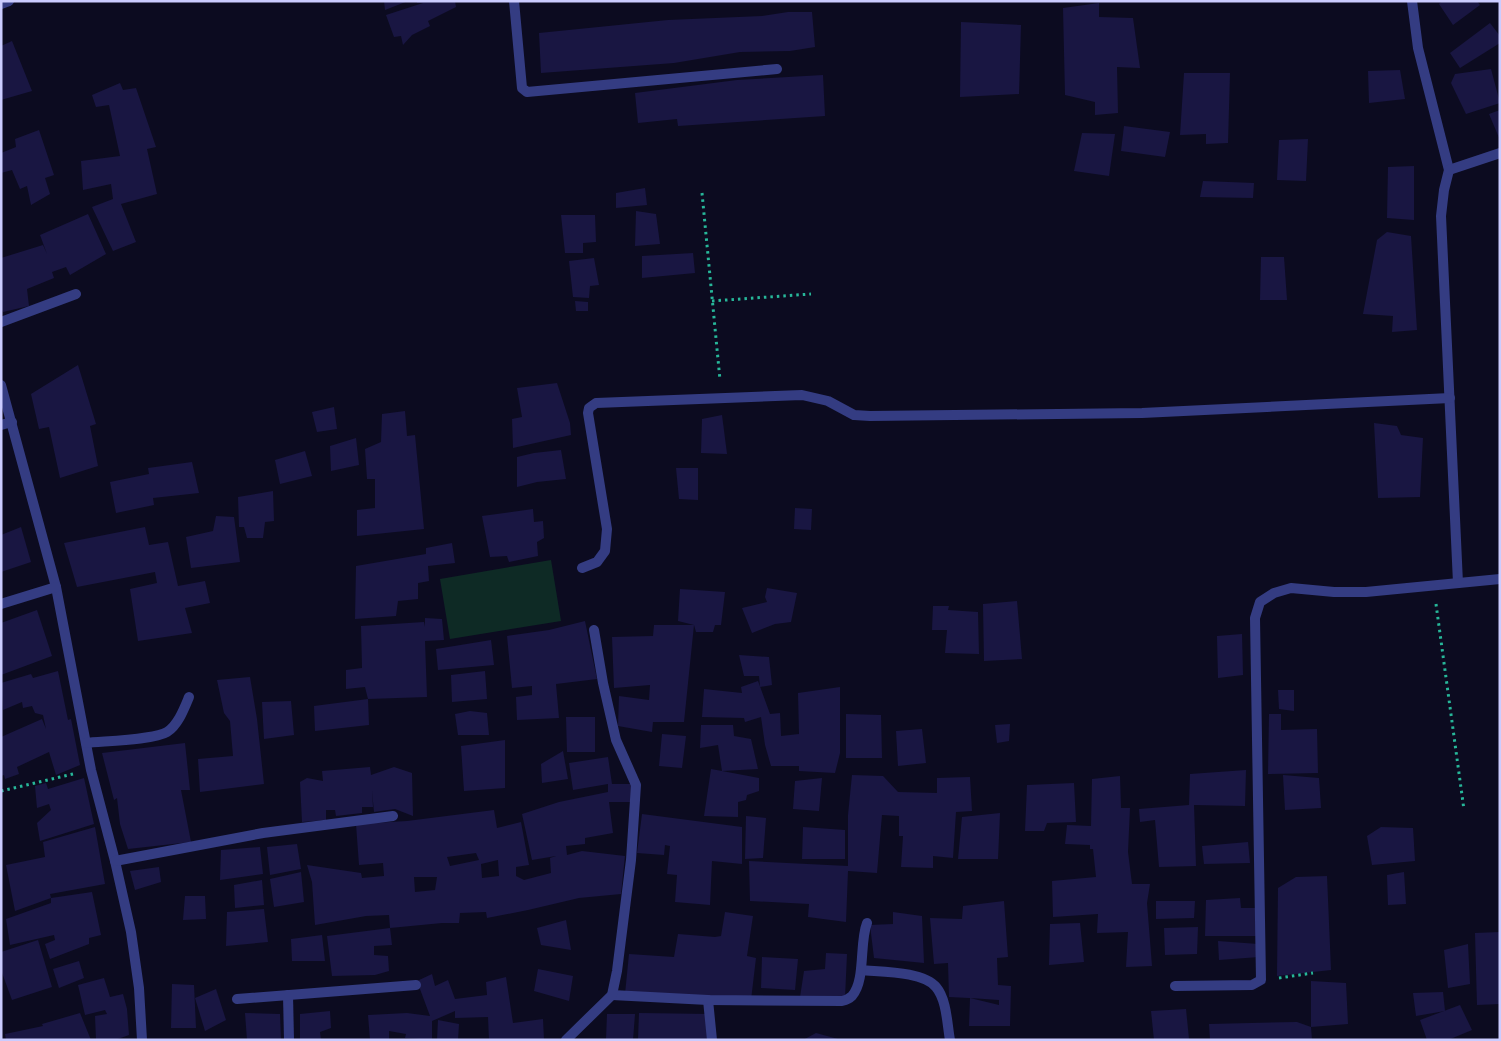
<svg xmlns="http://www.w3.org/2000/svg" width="1501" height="1041" font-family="'Space Grotesk',sans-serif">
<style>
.green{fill:#0e2a25}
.building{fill:#191642;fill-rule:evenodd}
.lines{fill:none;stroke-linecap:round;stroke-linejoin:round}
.path{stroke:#27b799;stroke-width:3;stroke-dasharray:2.5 4;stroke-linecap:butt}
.service{stroke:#343c82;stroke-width:10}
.minor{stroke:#343c82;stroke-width:10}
</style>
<rect width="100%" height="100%" fill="#0c0b20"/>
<path class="green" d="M551,560l10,61 -111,18 -10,-60z"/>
<g class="building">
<path d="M384,1h24l-23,9z"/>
<path d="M417,1h38l1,6 -28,14 2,5 -18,9 -9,10 -2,-9 -7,1 -8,-22 37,-12h-6z"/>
<path d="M1442,1h35l3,4 -27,20 -14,-21z"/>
<path d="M1099,3v14l34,1 7,50 -23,-1 1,46 -23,2v-13l-30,-7 -2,-87z"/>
<path d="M788,12h24l3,35 -25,4 -50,1 -66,11 -133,10 -2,-40 129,-13 94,-4z"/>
<path d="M961,22l60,3 -2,69 -59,3z"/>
<path d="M1490,23l10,13v7l-40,25 -10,-15z"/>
<path d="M12,41l20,50 -31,9v-54z"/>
<path d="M1491,69l9,34 -34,11 -15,-31 4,-9z"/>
<path d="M1400,70l5,29 -36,4 -1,-32z"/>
<path d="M1184,73h46l-2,70 -22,1v-10l-26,1z"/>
<path d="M823,75l2,41 -147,10 -1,-7 -39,4 -3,-30 102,-13z"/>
<path d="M120,83l3,7 13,-2 20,59 -9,2 10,45 -36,10 15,38 -23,9 -21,-44 21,-8 -2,-15 -28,6 -2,-29 39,-5 -11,-51 -13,2 -4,-12z"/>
<path d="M1500,110v30l-11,-26z"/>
<path d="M1124,126l46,6 -5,25 -44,-6z"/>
<path d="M39,130l15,45 -9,3 5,16 -19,11 -4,-19 -7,3 -8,-19 -11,3v-20l15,-6 -1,-8z"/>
<path d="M1082,133l33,1 -6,42 -35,-5z"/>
<path d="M1308,139l-2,42 -29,-1 2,-40z"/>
<path d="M1414,166v54l-27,-2 1,-51z"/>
<path d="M1203,181l51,2 -1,15 -53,-1z"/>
<path d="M645,188l2,17 -31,3v-15z"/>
<path d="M636,211l20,3 4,30 -25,2z"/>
<path d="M88,214l18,40 -36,21 -4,-8 -14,5 2,6 -27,11 2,17 -26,6 -2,-4v-50l42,-13 4,9 -7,-19z"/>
<path d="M561,215h34l1,27 -13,1v10h-18z"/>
<path d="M1387,232l24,4 6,94 -25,2 1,-16 -30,-2 14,-74z"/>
<path d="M693,253l2,20 -53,5v-22z"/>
<path d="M1261,257h23l3,43h-27z"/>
<path d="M594,258l5,27 -9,1 -1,12 -16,-1 -4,-36z"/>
<path d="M575,301l13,1v9h-12z"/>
<path d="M78,365l18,59 -6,2 8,40 -38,12 -11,-51 -10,2 -8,-35z"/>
<path d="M557,383l13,40 1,12 -58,13 -1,-29 10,-2 -5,-29z"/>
<path d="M334,407l3,22 -20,3 -5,-20z"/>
<path d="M405,411l2,25 8,-1 9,94 -67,7v-26l18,-2v-29h-8l-2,-30 16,-7 1,-28z"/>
<path d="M722,415l5,39 -26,-1 1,-34z"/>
<path d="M1374,423l23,3 4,9 22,3 -3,59 -42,1z"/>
<path d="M356,438l3,27 -28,6 -1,-25z"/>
<path d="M561,450l5,29 -29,3 -20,5v-30l17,-4z"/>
<path d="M305,451l7,25 -32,8 -5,-24z"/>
<path d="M192,462l7,31 -46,5 1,7 -38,8 -6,-31 39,-8 -1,-6z"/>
<path d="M676,468h22v32l-19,-1z"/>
<path d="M273,491l1,30 -9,1 -2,16h-16l-3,-11h-5l-1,-30z"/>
<path d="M795,508l17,1 -1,21 -17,-1z"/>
<path d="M533,509l1,13 9,-1 1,17 -7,4 1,14 -29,6 -2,-6 -17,1 -8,-41z"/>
<path d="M216,516l18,1 6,45 -49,6 -5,-31 27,-6z"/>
<path d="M21,527l10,35 -30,10v-37z"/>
<path d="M145,527l4,18 19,-3 10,44 27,-5 5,22 -25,5 7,25 -54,8 -8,-52 27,-6 -2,-11 -78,15 -13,-44z"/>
<path d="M452,543l3,20 -27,3 1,15 -11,2v16l-20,2 -2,15 -41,3 1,-53 70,-12v-6z"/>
<path d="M767,588l30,5 -6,29 -16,2 -23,9 -10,-25 25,-6 -2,-5z"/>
<path d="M680,589l45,3 -4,33h-6l-2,7h-17l-2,-7 -10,97h-31l-1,10 -34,-6 1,-30 30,4 1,-15 -36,3 -2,-51 41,-1 1,-11h40l-16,-4z"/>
<path d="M1017,601l5,58 -38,2 -1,-57z"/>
<path d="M933,606h16l-1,4 30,2 1,42 -34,-1 2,-23h-15z"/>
<path d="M37,610l15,46 -51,19v-52z"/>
<path d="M425,618l17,1 2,21 -19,1 2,56 -59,2 -3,-12 -19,2v-19l16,-2 -1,-42 63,-4 1,5z"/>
<path d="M585,621l12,58 -41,5 3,34 -42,2 -1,-23 16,-2v-9l-20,2 -5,-52 42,-6z"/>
<path d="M1242,634l1,41 -25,3 -1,-42z"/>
<path d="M491,640l3,25 -56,5 -2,-21z"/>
<path d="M739,655l30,2 3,28 -12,2 -1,-11h-15z"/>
<path d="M58,671l10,49 3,-1 9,46 -24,10 -7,-23 -32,15 2,7 -14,5 -1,-4 -3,1v-39l41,-18 4,10 -3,-14 -8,-2 -3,-7 -9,2 -1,-6 -19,8 -2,-27 30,-9 2,4z"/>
<path d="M485,671l2,28 -35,3 -1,-27z"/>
<path d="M250,677l7,42 7,65 -64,8 -2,-33 35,-3 -3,-35 -6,-8 -7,-33z"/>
<path d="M758,681l12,33 10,-1 1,23 18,-2 -1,-41 42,-6v66l-5,20 -36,-2v-5h-28l-6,-21 -4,-28 -16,5 -1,-4 -42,-1 2,-28 38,4 -1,-6z"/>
<path d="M1278,690h16v21l-15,-2z"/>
<path d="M368,699l1,26 -54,6 -1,-25z"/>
<path d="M291,701l3,34 -30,4 -2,-37z"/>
<path d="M470,711l17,2 2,22h-31l-3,-21z"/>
<path d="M846,714l35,1 1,43h-36z"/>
<path d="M1269,714h12v16l36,-1 1,44 -50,1z"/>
<path d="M566,717h29v35h-28z"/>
<path d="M1010,724l-1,17 -12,2 -2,-18z"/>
<path d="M701,725h32l1,11 17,3 7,30 -36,2 37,7v13l-12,4 -1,5 -8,2v15l-34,-1 7,-47 11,2 -4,-26 -18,3z"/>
<path d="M922,729l4,34 -28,3 -2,-35z"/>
<path d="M662,734l24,2 -4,32 -23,-2z"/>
<path d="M505,740v48l-41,3 -3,-45z"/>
<path d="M185,743l5,47h-9l10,52 -63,7 -8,-25 -3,-26 -3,2 -12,-47z"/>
<path d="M563,751l5,28 -26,4 -1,-19z"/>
<path d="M608,757l4,27h-4h27l-1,18h-25l4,31 -28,5v6l-19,2 1,9 15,-4 43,5 -4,38 -42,4 -51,12 -41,8 -1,-6 -26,1 -1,10h-17l-52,5 -1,-13 -23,1 -51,9 -3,-43 -5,-17 54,8 1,5 22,-2 -1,-13 -24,2 -3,-41 51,-3 87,-11 3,18 24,-6 8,43 -13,2v9l8,4 27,-7 -1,-15 6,-2 -24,4 -10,-46 37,-12 49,-10v-8l-35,6 -4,-27zM476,853l3,7 -29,6 -3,-9zM498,860l1,16 -17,2 -1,-14zM414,877h23l-2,13 -20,2z"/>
<path d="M370,767l1,8 23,-8 18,6 1,43 -18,-7 -21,3 -2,-22 1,17h-11v6l-26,3 -1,-6h-9v10l-24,2 -2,-40 7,-4 16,3 -1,-10z"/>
<path d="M1246,770l-1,36 -51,-1 2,61 -37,1 -4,-47 -15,2 -1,-13 50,-4 1,-31z"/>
<path d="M852,775l31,1 15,16 39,1v-15l33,-1 2,34 -16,1 -3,46 -20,-2v12l-32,-1 2,-31h-4v-20l-17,-1 -5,58 -29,-2 -2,51 -38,-5 1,-13 -59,-3 -1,-40 99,5v-51z"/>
<path d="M1283,775l36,3 2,30 -36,2z"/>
<path d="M1120,776l1,32h9l-2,44 4,32h18l-3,19 5,63 -26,1 2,-35 -31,1 1,-19 -45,3 -1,-36 44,-4 -3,-28h-3v-4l-25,-1 2,-19 24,1 1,-47z"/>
<path d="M84,778l10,46 -54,17 -3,-18 14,-13 -2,-6 -12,4 -2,-22 11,-3 2,6z"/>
<path d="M822,778l-3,33 -26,-2 2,-28z"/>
<path d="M1074,783l2,39 -29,1 -3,8h-19l2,-46z"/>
<path d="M1000,813l-2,46h-40l4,-42z"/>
<path d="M642,814l100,13v37l-30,-3 -2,44 -35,-3 2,-27 -10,-1 3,-28 -5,-1 -1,10 -27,-2z"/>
<path d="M746,816l20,2 -3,40 -18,1z"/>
<path d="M95,827l10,57 -55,10 1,4 -36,13 -9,-46 39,-8 -2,-15z"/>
<path d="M803,827l42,3v29h-43z"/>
<path d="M1381,827l32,1 2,33 -43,4 -5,-29z"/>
<path d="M1248,842l2,21 -46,1 -2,-18z"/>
<path d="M297,844l4,25 -31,6 -3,-28z"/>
<path d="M260,847l3,27 -43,6 1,-30z"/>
<path d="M159,867l2,15 -26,8 -5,-19z"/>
<path d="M301,872l3,30 -30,5 -4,-28z"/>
<path d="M1404,872l2,32 -18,1 -1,-30z"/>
<path d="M1327,876l4,94 -54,6 1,-88 18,-11z"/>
<path d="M262,880l2,25 -29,3 -1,-23z"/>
<path d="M92,892l9,43 -12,3v6l-39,15 -5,-15 10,-4 -1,-5 -44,10 -4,-26 45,-16v-5z"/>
<path d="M185,896h20l1,23 -23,1z"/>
<path d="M1240,898l1,10h17l1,28h-54l1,-36z"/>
<path d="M1004,901l4,56 -11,1 1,27 13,1 -1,40h-41l1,-28 29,7v-5l-29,-2h-1l-20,-1 -1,-34 -14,1 -4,-46 32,1 1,-13z"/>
<path d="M1156,901h39l-1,17 -38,1z"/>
<path d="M264,909l4,33 -42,4 1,-34z"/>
<path d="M725,912l28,4 -6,40 9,2 -5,42 -126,-6 4,-40 45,3 4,-23 37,3 6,-1z"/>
<path d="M893,912l29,4 2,47 -50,-5 -4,-33 23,-1z"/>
<path d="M566,920l5,30 -30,-5 -4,-17z"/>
<path d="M1080,923l4,39 -35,3 1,-41z"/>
<path d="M1198,927l-1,27 -32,1 -1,-27z"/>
<path d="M390,928l2,17 -18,1v9l14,1 1,15 -14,4 -43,1 -5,-40z"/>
<path d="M1500,932v72l-23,1 -2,-72z"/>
<path d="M322,935l3,26h-33l-1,-22z"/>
<path d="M38,940l14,47 -40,13 -11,-30v-18z"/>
<path d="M1218,941l40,3 1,13 -40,3z"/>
<path d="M1468,944l2,40 -22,4 -4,-38z"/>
<path d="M826,953l21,1 -2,44 -45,-1 4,-26 21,-2z"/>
<path d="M762,957l36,2 -3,31 -34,-2z"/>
<path d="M79,961l5,17 -25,10 -6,-19z"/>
<path d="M538,969l35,7 -4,25 -35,-10z"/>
<path d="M432,974l3,12 13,-6 7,19 32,-4 -1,-13 20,-5 7,46 30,-4 1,21h-55l-1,-23 -33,1v-7l-23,10v19l-27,-2 1,-4 -17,-3v9h-19l-2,-25 39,-2 23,3 -13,-35z"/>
<path d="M104,978l6,19 13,-3 4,15 2,26 -14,5h-19l-1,-24 12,-2 -2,-4 -20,5 -7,-30z"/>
<path d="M1311,981l35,2 2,41 -37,3z"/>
<path d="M172,984l22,1 2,43h-25z"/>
<path d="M216,989l10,31 -21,11 -10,-33z"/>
<path d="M1443,992l2,19 -29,5 -3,-23z"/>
<path d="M1460,1005l12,25 -24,10h-21l-7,-20z"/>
<path d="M1186,1009l3,30 -35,1 -3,-29z"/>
<path d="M330,1011l1,17 -11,4 1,8h-21v-26z"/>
<path d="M80,1013l11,27h-85l-1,-6 38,-8 -1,-2z"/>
<path d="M245,1013l35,1 1,26h-34z"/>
<path d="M639,1013l70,1v26h-71z"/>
<path d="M607,1014h28l-2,26h-27z"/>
<path d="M438,1020l21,4 -1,16h-21z"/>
<path d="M1297,1022l14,5 1,13h-102l-1,-16z"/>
<path d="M816,1033l22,6v1h-35z"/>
</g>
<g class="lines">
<g class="path">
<path d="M702,193l18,187"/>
<path d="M712,301l99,-7"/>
<path d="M1436,604l28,206"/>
<path d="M1,791l72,-17"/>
<path d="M1279,978l34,-5"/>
</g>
<g class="service">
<path d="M288,995l1,45"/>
<path d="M237,999l179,-14"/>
<path d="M708,1000l4,40"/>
</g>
<g class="minor">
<path d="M514,1l8,87 5,4 250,-23"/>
<path d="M1412,1l6,47 31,122 -5,20 -3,26 17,367"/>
<path d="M1,4l8,-3"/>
<path d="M1449,170l51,-17"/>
<path d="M1,322l75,-28"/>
<path d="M1,385l55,202 35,183 24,91 16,71 8,56 3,52"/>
<path d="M1,425l11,-3"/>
<path d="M582,568l15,-6 8,-11 2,-22 -19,-116 1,-5 7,-5 206,-8 26,6 26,14 16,1 272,-3 308,-15"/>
<path d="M1,604l55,-17"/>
<path d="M86,743c17,-2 68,-3 81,-11 11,-7 17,-23 22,-35"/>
<path d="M115,861l148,-28 130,-17"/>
<path d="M861,970c20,2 62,1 75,17 11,13 11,37 14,53"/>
<path d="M1175,986l77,-1 9,-5 -6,-362 5,-16 14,-9 17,-5 43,4h32l134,-13"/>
<path d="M612,995l96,5 134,1c4,-1 8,-3 10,-5 14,-16 7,-53 15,-73"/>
<path d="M566,1040l46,-45 5,-24 14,-111 5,-75 -20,-45 -13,-57 -9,-53"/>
</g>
</g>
<rect width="1501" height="1041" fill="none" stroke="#cbccff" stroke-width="5"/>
</svg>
